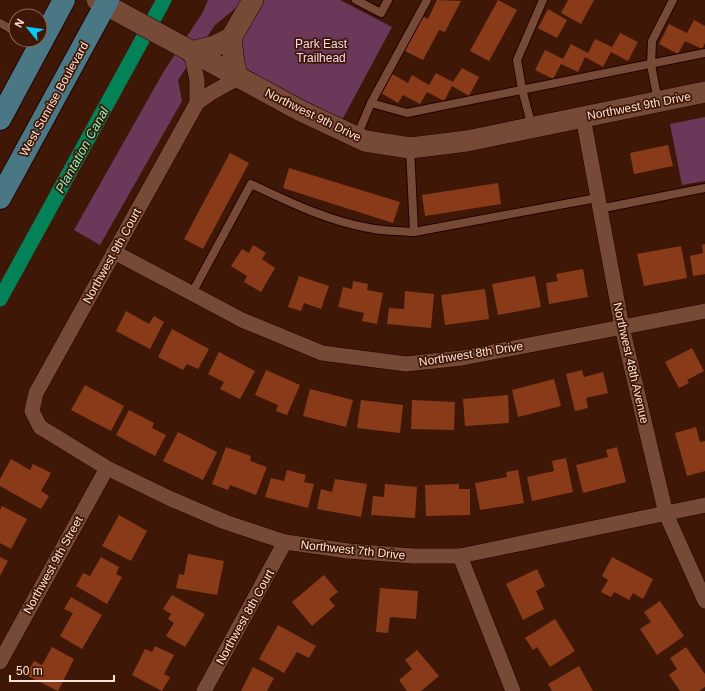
<svg xmlns="http://www.w3.org/2000/svg" width="705" height="691" font-family="Helvetica,sans-serif">
<style>
.green{fill:#6c385a}
.lines{fill:none;stroke-linecap:round;stroke-linejoin:round}
.canal{stroke:#038157;stroke-width:15}
.building{fill:#893b19}
.lane-casing{stroke:#230100;stroke-width:10}
.street-casing{stroke:#230100;stroke-width:16}
.secondary-casing{stroke:#230100;stroke-width:22}
.primary-casing{stroke:#230100;stroke-width:24}
.lane{stroke:#774a38;stroke-width:8}
.street{stroke:#774a38;stroke-width:15}
.secondary{stroke:#774a38;stroke-width:21}
.primary{stroke:#497884;stroke-width:22}
.labels{text-anchor:middle;dominant-baseline:central;stroke-width:3.5;stroke-linejoin:round;paint-order:stroke}
.park-label{font-size:12px;fill:#f3d9e8;stroke:#3f1706}
.street-label{font-size:12px;fill:#fee2d7;stroke:#3f1706}
.water-label{font-size:13px;font-style:italic;fill:#7bfac1;stroke:#3f1706}
</style>
<rect width="100%" height="100%" fill="#3f1706"/>
<g class="green">
<path d="M208,0h33l-4,7 -22,18 -37,55 4,21 -82,144 -26,-15 90,-159 39,-59z"/>
<path d="M261,0h79l52,27 -50,93 -76,-40 -14,6 -12,-27 -2,-16z"/>
<path d="M705,117v64l-23,4 -12,-61z"/>
</g>
<g class="lines">
<path class="canal" d="M0,299l164,-299"/>
</g>
<g class="building">
<path d="M437,0l24,1 -16,31 -6,-2 -16,30 -20,-10 19,-34 6,3z"/>
<path d="M498,0l19,10 -28,51 -19,-10z"/>
<path d="M568,0h26l-13,24 -20,-11z"/>
<path d="M548,9l19,11 -10,18 -19,-10z"/>
<path d="M694,20l11,6v17l-3,6 -17,-8 -7,13 -19,-10 10,-20 18,9z"/>
<path d="M620,33l18,9 -10,19 -17,-9 -8,15 -18,-10 -7,15 -17,-8 -8,15 -18,-9 10,-20 18,9 8,-15 17,9 7,-14 17,8z"/>
<path d="M462,68l17,9 -10,19 -17,-10 -8,15 -17,-9 -7,12 -17,-9 -5,8 -17,-10 11,-19 16,9 4,-8 17,10 7,-12 17,9z"/>
<path d="M668,145l5,21 -39,8 -4,-21z"/>
<path d="M230,153l19,10 -46,86 -19,-10z"/>
<path d="M289,168l111,34 -7,21 -110,-35z"/>
<path d="M498,183l3,21 -76,12 -3,-21z"/>
<path d="M705,244v30l-12,2 -3,-20 13,-3 -1,-8z"/>
<path d="M253,245l13,8 -4,6 13,9 -14,24 -17,-10 3,-6 -16,-10 11,-17 7,4z"/>
<path d="M681,246l6,32 -43,8 -7,-32z"/>
<path d="M583,269l5,28 -39,7 -3,-21 12,-2 -2,-7z"/>
<path d="M299,276l30,10 -8,23 -17,-6 -3,8 -13,-4z"/>
<path d="M535,276l6,31 -43,8 -6,-31z"/>
<path d="M353,281l15,3 -1,6 16,3 -6,31 -15,-3 2,-8 -26,-6 5,-20 9,2z"/>
<path d="M485,289l4,30 -44,6 -4,-30z"/>
<path d="M405,291l29,3 -3,34 -44,-4 2,-16 15,1z"/>
<path d="M126,311l23,13 5,-8 10,6 -14,27 -34,-18z"/>
<path d="M172,329l37,20 -11,20 -11,-5 -4,6 -25,-13z"/>
<path d="M692,348l12,23 -17,9 2,3 -10,5 -14,-26z"/>
<path d="M219,352l36,19 -15,28 -20,-10 4,-7 -16,-8z"/>
<path d="M266,370l34,15 -13,30 -11,-4 2,-6 -23,-10z"/>
<path d="M582,370l2,7 19,-5 5,21 -22,5 2,10 -13,3 -9,-37z"/>
<path d="M554,379l7,27 -43,11 -6,-27z"/>
<path d="M85,385l39,21 -13,25 -40,-21z"/>
<path d="M310,389l43,11 -7,27 -43,-11z"/>
<path d="M508,395l1,28 -44,3 -2,-27z"/>
<path d="M361,400l42,5 -3,28 -43,-5z"/>
<path d="M412,400l43,2 -1,28 -43,-1z"/>
<path d="M129,410l25,13 -2,5 14,7 -11,21 -39,-21z"/>
<path d="M696,427l4,15 5,-1v30l-18,5 -12,-43z"/>
<path d="M178,432l39,20 -14,28 -40,-19z"/>
<path d="M226,447l25,9 -1,5 17,6 -11,28 -26,-10 -2,5 -16,-6z"/>
<path d="M617,447l9,35 -43,11 -7,-28 32,-8 -2,-7z"/>
<path d="M566,458l7,34 -41,9 -5,-24 27,-6 -2,-10z"/>
<path d="M11,459l19,11 3,-6 18,9 -10,18 8,5 -8,13 -41,-23v-7z"/>
<path d="M287,470l19,5 -2,7 10,2 -6,24 -43,-11 6,-19 13,3z"/>
<path d="M518,470l6,33 -44,7 -5,-27 32,-6 -1,-5z"/>
<path d="M335,479l32,5 -6,33 -44,-8 4,-20 11,3z"/>
<path d="M385,484l32,3 -2,31 -44,-3 2,-19 11,1z"/>
<path d="M459,484v5h11v26l-44,1 -1,-31z"/>
<path d="M2,506l25,13 -16,30 -11,-6v-33z"/>
<path d="M119,515l28,16 -16,30 -29,-15z"/>
<path d="M188,554l36,7 -7,34 -41,-7 3,-14 5,1z"/>
<path d="M0,557l8,4 -8,15z"/>
<path d="M101,557l18,10 -3,7 6,3 -15,27 -31,-18 7,-13 7,3z"/>
<path d="M612,557l41,22 -10,20 -10,-6 -4,7 -15,-8 -3,5 -10,-5 7,-12 -6,-4z"/>
<path d="M537,569l8,17 -9,5 8,18 -21,11 -17,-36z"/>
<path d="M324,575l14,17 -9,7 6,7 -23,20 -20,-24z"/>
<path d="M380,588l38,3 -2,28 -26,-2 -2,16 -12,-1z"/>
<path d="M172,595l33,19 -20,33 -19,-11 8,-13 -6,-4 3,-5 -8,-5z"/>
<path d="M71,597l31,18 -20,34 -22,-13 13,-23 -9,-4z"/>
<path d="M660,601l24,35 -27,19 -17,-26 11,-7 -7,-10z"/>
<path d="M555,619l20,32 -25,16 -13,-20 -4,3 -8,-12z"/>
<path d="M278,625l38,21 -7,12 -12,-6 -13,21 -25,-14z"/>
<path d="M155,646l19,9 -10,19 6,3 -8,14 -30,-16 13,-26 7,3z"/>
<path d="M52,647l22,12 -16,32 -32,-16 8,-14 8,4z"/>
<path d="M686,647l19,27v13l-6,4h-19l-11,-16 8,-6 -7,-11z"/>
<path d="M417,650l22,26 -18,15h-14l-8,-11 13,-11 -7,-9z"/>
<path d="M579,666l14,25h-41l-4,-7z"/>
<path d="M253,667l21,11 -7,13h-26z"/>
</g>
<g class="lines">
<defs>
<g id="lane">
<path d="M356,0l25,13 7,-13"/>
<path d="M0,23l16,9"/>
<path d="M658,101l-7,-36 1,-24 21,-41"/>
<path d="M371,103l36,10 298,-60"/>
<path d="M532,127l-10,-38 -5,-29 26,-60"/>
<path d="M357,136l14,-33 56,-103"/>
<path d="M599,209l106,-21"/>
<path d="M414,232l183,-34"/>
<path d="M192,293l59,-109c40,19 79,38 123,45 13,2 27,2 40,3l-4,-84"/>
</g>
<g id="street">
<path d="M191,52l6,28v23"/>
<path d="M238,78l-27,15 -14,10 -161,290 -4,18 8,16 67,41 64,31 54,23 60,20 63,9 65,5h47l245,-51"/>
<path d="M583,117l39,210 44,187 39,87"/>
<path d="M114,252l128,68 80,33 84,11 56,-6 243,-47"/>
<path d="M460,556l53,135"/>
<path d="M0,662l107,-194"/>
<path d="M204,691l81,-149"/>
</g>
<g id="secondary">
<path d="M97,0l202,110 66,31 45,7 57,-7 238,-49"/>
<path d="M231,38l3,25 4,15"/>
<path d="M191,52l24,-6 16,-8 22,-38"/>
</g>
<g id="primary">
<path d="M0,119l64,-119"/>
<path d="M0,198l108,-198"/>
</g>
</defs>
<use href="#lane" class="lane-casing"/>
<use href="#street" class="street-casing"/>
<use href="#secondary" class="secondary-casing"/>
<use href="#primary" class="primary-casing"/>
<use href="#lane" class="lane"/>
<use href="#street" class="street"/>
<use href="#secondary" class="secondary"/>
<use href="#primary" class="primary"/>
</g>
<g class="labels">
<g class="park-label">
<text x="321" y="44">Park East<tspan x="321" dy="14">Trailhead</tspan></text>
</g>
<g class="street-label">
<text transform="translate(54 99) rotate(-61)">West Sunrise Boulevard</text>
<text transform="translate(639 106) rotate(-11)">Northwest 9th Drive</text>
<text transform="translate(313 115) rotate(26)">Northwest 9th Drive</text>
<text transform="translate(112 256) rotate(-61)">Northwest 9th Court</text>
<text transform="translate(471 354) rotate(-9)">Northwest 8th Drive</text>
<text transform="translate(631 363) rotate(77)">Northwest 48th Avenue</text>
<text transform="translate(353 550) rotate(6)">Northwest 7th Drive</text>
<text transform="translate(53 565) rotate(-61)">Northwest 9th Street</text>
<text transform="translate(245 617) rotate(-61)">Northwest 8th Court</text>
</g>
<g class="water-label">
<text transform="translate(82 150) rotate(-61)">Plantation Canal</text>
</g>
</g>
<g transform="translate(28 28) rotate(299)"><circle r="19" fill="#3f1706" stroke="#8b685a"/>
<path d="M0-3L7 15L0 10L-7 15Z" fill="#02cbf9"/>
<text y="-6" font-size="11" font-weight="bold" text-anchor="middle" fill="#fee2d7">N</text>
</g>
<path d="M10 675v6h104v-6" fill="none" stroke="#fee2d7" stroke-width="2"/>
<text x="16" y="675" font-size="12" fill="#fee2d7" stroke="#3f1706" stroke-width="3" paint-order="stroke">50 m</text>
</svg>
